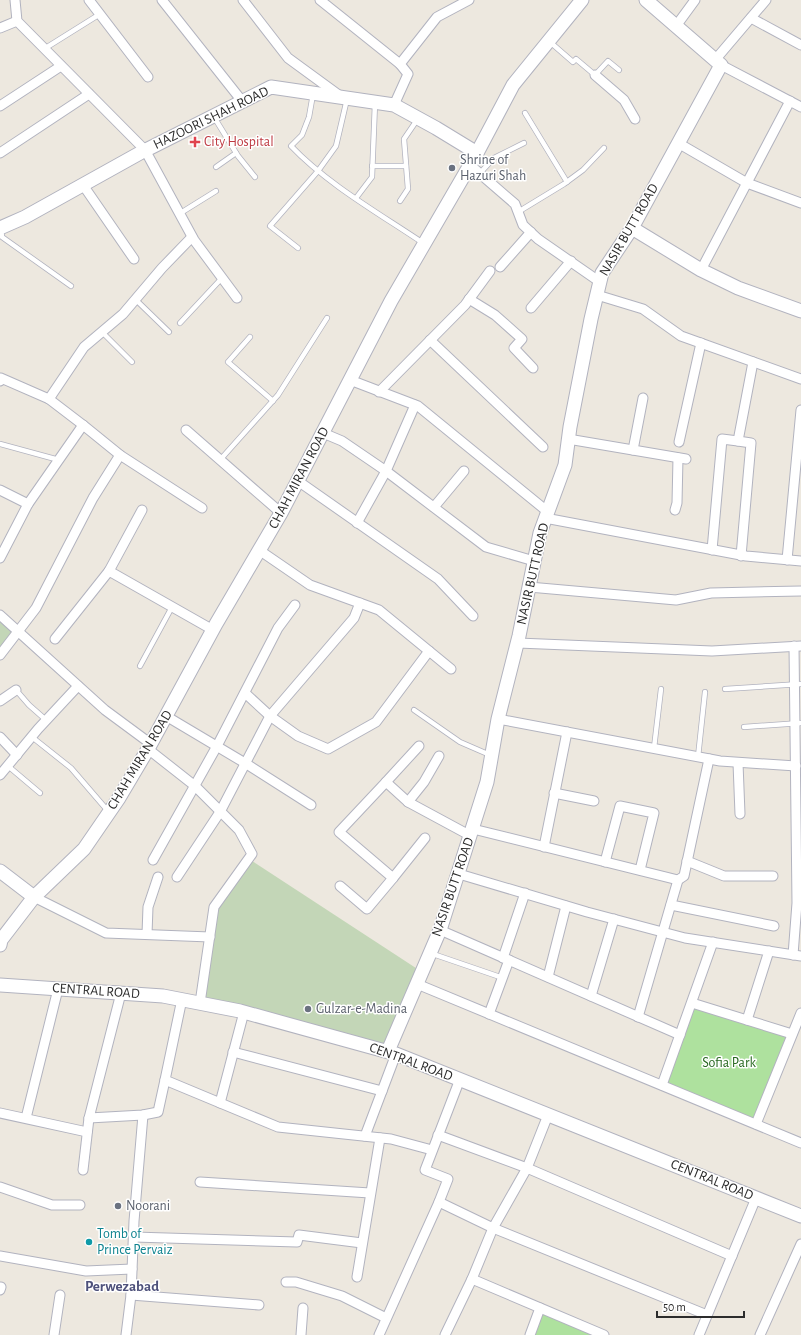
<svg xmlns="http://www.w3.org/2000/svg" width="801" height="1335" font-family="'Alegreya Sans',sans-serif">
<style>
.green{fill:#aee19e}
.cemetery{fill:#c3d6b7}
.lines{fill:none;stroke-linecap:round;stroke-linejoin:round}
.lane-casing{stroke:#b2b3bf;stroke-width:6}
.street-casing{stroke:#b2b3bf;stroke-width:11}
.secondary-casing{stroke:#b2b3bf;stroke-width:15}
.lane{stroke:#fff;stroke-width:4.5}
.street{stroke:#fff;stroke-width:9}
.secondary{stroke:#fff;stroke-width:13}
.health-dot{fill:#e0444e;stroke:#fff;stroke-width:1.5}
.worship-dot{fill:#6b7280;stroke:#fff;stroke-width:1.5}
.culture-dot{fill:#0f9aa8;stroke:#fff;stroke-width:1.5}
.labels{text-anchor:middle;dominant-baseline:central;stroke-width:3;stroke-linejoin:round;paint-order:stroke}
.street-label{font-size:14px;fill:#2c2c2c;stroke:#fff}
.health-label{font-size:14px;fill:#be3a42;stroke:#fff;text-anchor:start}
.worship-label{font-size:14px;fill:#5b616d;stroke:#fff;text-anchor:start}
.park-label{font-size:14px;fill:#26671e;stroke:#fff}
.culture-label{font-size:14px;fill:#0d838f;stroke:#fff;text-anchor:start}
.neighbourhood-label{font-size:15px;font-weight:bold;fill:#4e517b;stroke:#fff}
</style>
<rect width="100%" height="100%" fill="#ede8df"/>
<g class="green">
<path d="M692,1003l100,31 -36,90 -94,-39z"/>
<path d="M540,1308l64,27h-74z"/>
</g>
<g class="cemetery">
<path d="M0,615l18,17 -18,23z"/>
<path d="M249,859l173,113 -34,79 -188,-48 14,-96z"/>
</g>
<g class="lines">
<defs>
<g id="lane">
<path d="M550,42l23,20 3,-3 19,16 13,-14 11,9"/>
<path d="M44,49l56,-35"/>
<path d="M313,94l-4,23 -7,18 -11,11c36,38 89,68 132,97"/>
<path d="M525,113l42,69"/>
<path d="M214,117l24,39 17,21"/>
<path d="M372,166h34"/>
<path d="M216,167l20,-14"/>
<path d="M480,173l14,-15 30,-15"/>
<path d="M356,198l16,-21 3,-74"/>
<path d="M400,201l8,-12 -4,-50 13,-19"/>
<path d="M518,212l46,-28 19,-14 21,-22"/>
<path d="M179,214l37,-23"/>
<path d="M1,229l1,8 69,49"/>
<path d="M298,248l-28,-22 48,-55 18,-25 11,-47"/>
<path d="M135,299l34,33"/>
<path d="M180,323l42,-45"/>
<path d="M102,332l30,30"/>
<path d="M250,337l-22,25 45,39"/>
<path d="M0,444l59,16"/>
<path d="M220,460l58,-65 49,-77"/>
<path d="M140,666l32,-59"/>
<path d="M725,689l76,-5"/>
<path d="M16,690l13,15 17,15"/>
<path d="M414,710l46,32 30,13"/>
<path d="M744,727l57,-4"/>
<path d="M32,737l39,31 37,43"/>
<path d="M654,748l7,-59"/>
<path d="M698,757l7,-65"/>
<path d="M8,766l32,27"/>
<path d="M430,953l73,25"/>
</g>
<g id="street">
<path d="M15,0l2,21 128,129 49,90 43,58"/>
<path d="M89,0l59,77"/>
<path d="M162,0l80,101"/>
<path d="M243,0l45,58 52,38"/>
<path d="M320,0l80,64"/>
<path d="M751,18l50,27"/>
<path d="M676,26l19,-26"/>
<path d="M0,28l17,-7"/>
<path d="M715,60l51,-60"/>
<path d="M721,65l80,42"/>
<path d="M595,75l29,25 11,19"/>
<path d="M394,105l14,-31 -8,-10 37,-47 32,-17"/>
<path d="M0,106l61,-40"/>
<path d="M678,143l69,40 54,20"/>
<path d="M0,153l89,-59"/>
<path d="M470,165l45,39 8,21 15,14 62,43"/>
<path d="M83,185l51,74"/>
<path d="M500,267l31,-35"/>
<path d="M701,270l89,-169"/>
<path d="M597,295l46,14 38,27 120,43"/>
<path d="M469,299l26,16 27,24 -8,9 19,20"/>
<path d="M531,308l40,-47"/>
<path d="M430,340l113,107"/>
<path d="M350,380l68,26 130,106"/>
<path d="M0,381l1,-3 48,21 34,26 37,30 82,53"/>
<path d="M379,392l86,-87 25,-34"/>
<path d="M49,399l35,-52 39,-33 39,-46 30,-31"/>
<path d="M186,430l95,83"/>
<path d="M323,433l19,8 44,30 100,76 48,14"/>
<path d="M568,439l118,20"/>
<path d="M679,442l22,-99"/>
<path d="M633,450l10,-52"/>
<path d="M298,481l140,98 35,37"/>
<path d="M0,490l28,14"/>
<path d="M434,507l30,-36"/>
<path d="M675,510l2,-7 1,-45"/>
<path d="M545,518l201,38 55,5"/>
<path d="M357,523l29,-52 29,-66"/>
<path d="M259,550l51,35 69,25 72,59"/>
<path d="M712,550l10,-111 16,2"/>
<path d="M741,556l10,-113 -13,-2 15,-79"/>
<path d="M0,558l28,-54 55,-79"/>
<path d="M787,560l14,-150"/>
<path d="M109,571l33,-61"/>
<path d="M529,587l147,13 35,-7 90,-2"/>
<path d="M0,615l105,95 46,34"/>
<path d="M55,639l54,-68 104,59"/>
<path d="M518,643l194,8 89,-5"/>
<path d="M0,655l36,-47 57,-110 27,-43"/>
<path d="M245,693l25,23 28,20 30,13 48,-27 53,-71"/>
<path d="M0,701l16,-11"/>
<path d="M166,716l79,47 66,42"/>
<path d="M498,719l222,42 76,5"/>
<path d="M0,737l17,18"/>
<path d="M419,746l-33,36 22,20 63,34"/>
<path d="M148,749l47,37 44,44 13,24 -38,53 -14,96"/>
<path d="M738,763l2,51"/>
<path d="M0,775l38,-46 40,-43"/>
<path d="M386,782l-47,50 54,46 32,-40"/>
<path d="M554,793l40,8"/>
<path d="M408,802l16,-20 15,-26"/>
<path d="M473,829l205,51 6,-4 25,-117"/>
<path d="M544,847l23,-115"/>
<path d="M153,860l64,-114 61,-118 17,-23"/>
<path d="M687,861l37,15h49"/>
<path d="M605,862l15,-56 34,7 -14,57"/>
<path d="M459,874l128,38 98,26 116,18"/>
<path d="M177,877l43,-65 50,-96 84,-98 6,-15"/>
<path d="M340,886l27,23 26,-31"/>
<path d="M34,897l72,36 104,4"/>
<path d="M671,905l103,21"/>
<path d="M440,930l240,105"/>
<path d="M147,934l1,-27 10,-30"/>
<path d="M793,955l4,-52 -3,-257"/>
<path d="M503,958l22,-65"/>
<path d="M548,977l18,-71"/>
<path d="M417,984l384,159"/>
<path d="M121,993l-32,125 54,-3 15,-3 7,-32"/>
<path d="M591,996l23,-77"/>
<path d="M182,999l-17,81 113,47 113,12 41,11"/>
<path d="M692,1003l100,31"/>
<path d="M489,1014l20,-54"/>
<path d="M638,1017l40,-137"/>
<path d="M747,1020l22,-69"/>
<path d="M233,1052l149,39"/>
<path d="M662,1085l51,-143"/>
<path d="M220,1103l24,-91"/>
<path d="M0,1113l87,19"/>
<path d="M26,1118l32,-129"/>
<path d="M756,1124l45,-111"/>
<path d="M438,1135l89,33 205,88"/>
<path d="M365,1136l31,-82"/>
<path d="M83,1170l6,-52"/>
<path d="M200,1182l170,11"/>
<path d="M0,1187l52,18h28"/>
<path d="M439,1202l9,-23 -23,-9 35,-91"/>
<path d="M134,1237l163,5 2,-7 63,8"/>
<path d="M0,1256l86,15 46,-2"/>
<path d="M357,1277l23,-139"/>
<path d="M472,1279l132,56"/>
<path d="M286,1282h10l46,14 44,22"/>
<path d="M0,1290l1,-3"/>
<path d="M131,1295l128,10"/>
<path d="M54,1335l6,-40"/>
<path d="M126,1335l5,-40 3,-74 9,-106"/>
<path d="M301,1335l2,-27"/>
<path d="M379,1335l60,-133 54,26 214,87"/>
<path d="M445,1335l27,-56 21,-51 34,-60 21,-53"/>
<path d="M530,1335l10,-27"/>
<path d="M699,1335l57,-137"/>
<path d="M760,1335l41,-91"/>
</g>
<g id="secondary">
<path d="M0,228l25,-11 115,-64 131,-66 123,18 42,23 41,25"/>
<path d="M632,228l69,42 37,18 63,23"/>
<path d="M0,871l34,26"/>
<path d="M0,945l1,-5 33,-43 50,-48 35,-51 29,-49 68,-125 65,-111 110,-212 86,-148 36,-68 69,-85"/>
<path d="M0,985l163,11 77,15 156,43 405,162"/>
<path d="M388,1051l52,-121 47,-148 11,-63 21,-83 21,-103 25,-68 5,-38 21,-108 11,-46 30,-45 89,-163 -75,-65"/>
</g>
</defs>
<use href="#lane" class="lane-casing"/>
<use href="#street" class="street-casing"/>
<use href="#secondary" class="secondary-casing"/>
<use href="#lane" class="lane"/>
<use href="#street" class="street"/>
<use href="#secondary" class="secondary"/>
</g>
<path class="health-dot" d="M193 136h4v4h4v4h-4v4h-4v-4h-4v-4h4z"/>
<g class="worship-dot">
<circle cx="452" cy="168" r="4"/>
<circle cx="308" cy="1009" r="4"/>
<circle cx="118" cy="1206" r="4"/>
</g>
<circle class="culture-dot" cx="89" cy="1242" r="4"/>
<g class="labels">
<g class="street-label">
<text transform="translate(211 118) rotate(-26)">HAZOORI SHAH ROAD</text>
<text transform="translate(629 230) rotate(-60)">NASIR BUTT ROAD</text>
<text transform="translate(299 478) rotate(-62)">CHAH MIRAN ROAD</text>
<text transform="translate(533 574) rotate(-77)">NASIR BUTT ROAD</text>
<text transform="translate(140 760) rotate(-59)">CHAH MIRAN ROAD</text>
<text transform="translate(453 887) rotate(-71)">NASIR BUTT ROAD</text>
<text transform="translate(96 991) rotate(4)">CENTRAL ROAD</text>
<text transform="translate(411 1062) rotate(20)">CENTRAL ROAD</text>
<text transform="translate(712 1180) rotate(22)">CENTRAL ROAD</text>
</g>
<g class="health-label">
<text x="204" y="142">City Hospital</text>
</g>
<g class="worship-label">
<text x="460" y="160">Shrine of<tspan x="460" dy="16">Hazuri Shah</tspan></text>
<text x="316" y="1009">Gulzar-e-Madina</text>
<text x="126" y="1206">Noorani</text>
</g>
<g class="park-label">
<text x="729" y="1063">Sofia Park</text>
</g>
<g class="culture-label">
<text x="97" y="1234">Tomb of<tspan x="97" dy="16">Prince Pervaiz</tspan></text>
</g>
<g class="neighbourhood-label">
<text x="122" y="1286">Perwezabad</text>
</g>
</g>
<path d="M657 1311v6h87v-6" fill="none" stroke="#2c2c2c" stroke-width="2"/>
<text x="663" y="1311" font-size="12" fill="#2c2c2c" stroke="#ffffff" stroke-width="3" paint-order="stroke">50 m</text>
</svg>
